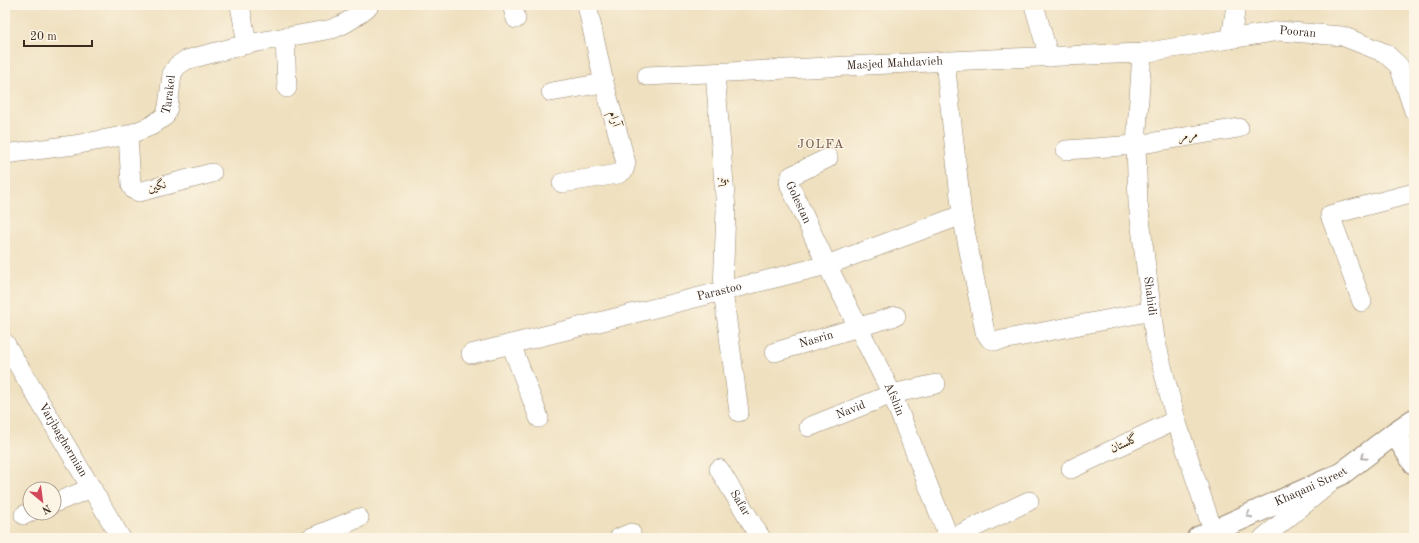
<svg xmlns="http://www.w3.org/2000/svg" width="1419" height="543" font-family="'Old Standard TT',Amiri,serif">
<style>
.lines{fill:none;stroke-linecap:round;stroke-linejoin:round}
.minor-casing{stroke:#95856e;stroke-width:20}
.tertiary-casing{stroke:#95856e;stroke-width:24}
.minor{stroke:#fff;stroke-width:19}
.tertiary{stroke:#fff;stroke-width:22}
.oneway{stroke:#a79f9a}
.labels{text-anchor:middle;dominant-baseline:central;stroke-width:3;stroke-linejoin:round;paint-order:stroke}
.street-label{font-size:12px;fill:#3b2a1e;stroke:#fcf5e5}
.neighbourhood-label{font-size:13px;letter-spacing:1px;fill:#73564a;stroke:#fcf5e5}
</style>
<rect width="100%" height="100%" fill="#fcf5e5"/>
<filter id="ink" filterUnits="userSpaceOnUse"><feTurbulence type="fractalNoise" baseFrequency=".025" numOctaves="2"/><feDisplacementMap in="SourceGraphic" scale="8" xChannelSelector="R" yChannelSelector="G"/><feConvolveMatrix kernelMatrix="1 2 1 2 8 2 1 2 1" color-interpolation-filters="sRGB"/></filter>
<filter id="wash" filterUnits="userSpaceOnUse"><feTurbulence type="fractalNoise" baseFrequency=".012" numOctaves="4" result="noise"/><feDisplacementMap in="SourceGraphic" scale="16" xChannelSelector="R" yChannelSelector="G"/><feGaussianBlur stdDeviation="0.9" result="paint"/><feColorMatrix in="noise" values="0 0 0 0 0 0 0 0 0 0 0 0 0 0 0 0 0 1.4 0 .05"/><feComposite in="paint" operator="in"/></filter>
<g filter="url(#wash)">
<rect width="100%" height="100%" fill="#efe0bf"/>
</g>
<g filter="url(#ink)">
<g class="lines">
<defs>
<g id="minor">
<path d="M240,5l7,39"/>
<path d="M512,5l4,14"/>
<path d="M1034,5l15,52"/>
<path d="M285,37l2,51"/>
<path d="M1231,39l5,-34"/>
<path id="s1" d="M1142,53l-6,92 2,58 17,136 21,81 37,111"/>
<path d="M945,61l17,154 23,117 5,7 7,2 155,-30"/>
<path d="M715,73l11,136 -3,82 16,121"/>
<path id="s2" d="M647,76l365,-18 130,-5 137,-22 63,5 43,17 14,13 15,45"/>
<path d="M551,92l53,-9"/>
<path d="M128,135l3,50 3,5 5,2 73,-19"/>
<path d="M1066,150l70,-5 103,-17"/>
<path id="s3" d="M5,154l69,-9 54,-10 23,-9 14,-10 3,-9 4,-33 5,-8 9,-6 61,-16 85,-15c15,-5 26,-14 38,-24"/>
<path id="s4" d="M828,158l-37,18 -2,5 1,5 37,79 65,129 57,144"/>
<path d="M562,183l56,-9 6,-4 2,-7 -22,-80 -17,-78"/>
<path d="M1362,302l-32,-87 84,-22"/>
<path id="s5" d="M5,343l116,195"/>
<path d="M511,344l28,74"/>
<path id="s6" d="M775,352l121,-36"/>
<path id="s7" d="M471,354l356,-89 135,-50"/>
<path id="s8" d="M809,427l83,-33 44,-10"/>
<path id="s9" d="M719,469l42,69"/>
<path d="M1071,469l105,-49"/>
<path d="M54,503l38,-15"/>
<path d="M24,515l6,-3"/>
<path d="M310,538l49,-20"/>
<path d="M619,538l12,-5"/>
<path d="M952,538l77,-37"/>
<path d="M1263,538l65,-53"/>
</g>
<g id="tertiary">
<path d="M1395,433l19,30"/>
<path id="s10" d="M1198,538l143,-64 54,-41 19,-13"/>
</g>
</defs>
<use href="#minor" class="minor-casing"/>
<use href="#tertiary" class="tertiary-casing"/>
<use href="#minor" class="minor"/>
<use href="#tertiary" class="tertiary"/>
</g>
<defs><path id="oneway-chevron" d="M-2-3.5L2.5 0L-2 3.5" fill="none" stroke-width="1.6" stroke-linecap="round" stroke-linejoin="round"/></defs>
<g class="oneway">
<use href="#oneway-chevron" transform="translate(1364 457) rotate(143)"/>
<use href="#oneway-chevron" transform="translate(1249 515) rotate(156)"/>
</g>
</g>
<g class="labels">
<g class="street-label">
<text stroke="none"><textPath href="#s2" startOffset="653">Pooran</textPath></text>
<text stroke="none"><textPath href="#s2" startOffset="248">Masjed Mahdavieh</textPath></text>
<text stroke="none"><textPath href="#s3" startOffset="188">Tarakel</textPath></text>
<text transform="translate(614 119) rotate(75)">آرام</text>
<text transform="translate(1188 136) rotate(-9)">مرمر</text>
<text transform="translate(723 182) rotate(-95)">نیما</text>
<text transform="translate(157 187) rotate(-15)">نگین</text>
<text stroke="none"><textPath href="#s4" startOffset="70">Golestan</textPath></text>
<text stroke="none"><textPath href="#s7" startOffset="256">Parastoo</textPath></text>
<text stroke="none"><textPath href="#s1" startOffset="244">Shahidi</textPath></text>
<text stroke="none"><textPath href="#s6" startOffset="43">Nasrin</textPath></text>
<text stroke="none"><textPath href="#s4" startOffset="289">Afshin</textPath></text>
<text stroke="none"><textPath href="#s8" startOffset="45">Navid</textPath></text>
<text stroke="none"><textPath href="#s5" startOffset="113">Varjbaghermian</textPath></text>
<text transform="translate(1124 444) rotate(-25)">گلستان</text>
<text stroke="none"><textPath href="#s10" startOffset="124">Khaqani Street</textPath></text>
<text stroke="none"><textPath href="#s9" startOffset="40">Safar</textPath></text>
</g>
<g class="neighbourhood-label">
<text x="821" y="144">JOLFA</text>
</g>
</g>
<rect width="1419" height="543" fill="none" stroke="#fcf5e5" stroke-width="20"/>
<g transform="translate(42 501) rotate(151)"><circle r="19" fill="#fcf5e5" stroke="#afa495"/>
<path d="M0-3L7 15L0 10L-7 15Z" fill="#d1495b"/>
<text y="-6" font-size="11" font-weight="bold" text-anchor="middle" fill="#3b2a1e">N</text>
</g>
<path d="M24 40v6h68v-6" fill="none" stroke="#3b2a1e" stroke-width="2"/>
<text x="30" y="40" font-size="12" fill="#3b2a1e" stroke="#fcf5e5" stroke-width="3" paint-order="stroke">20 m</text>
</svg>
